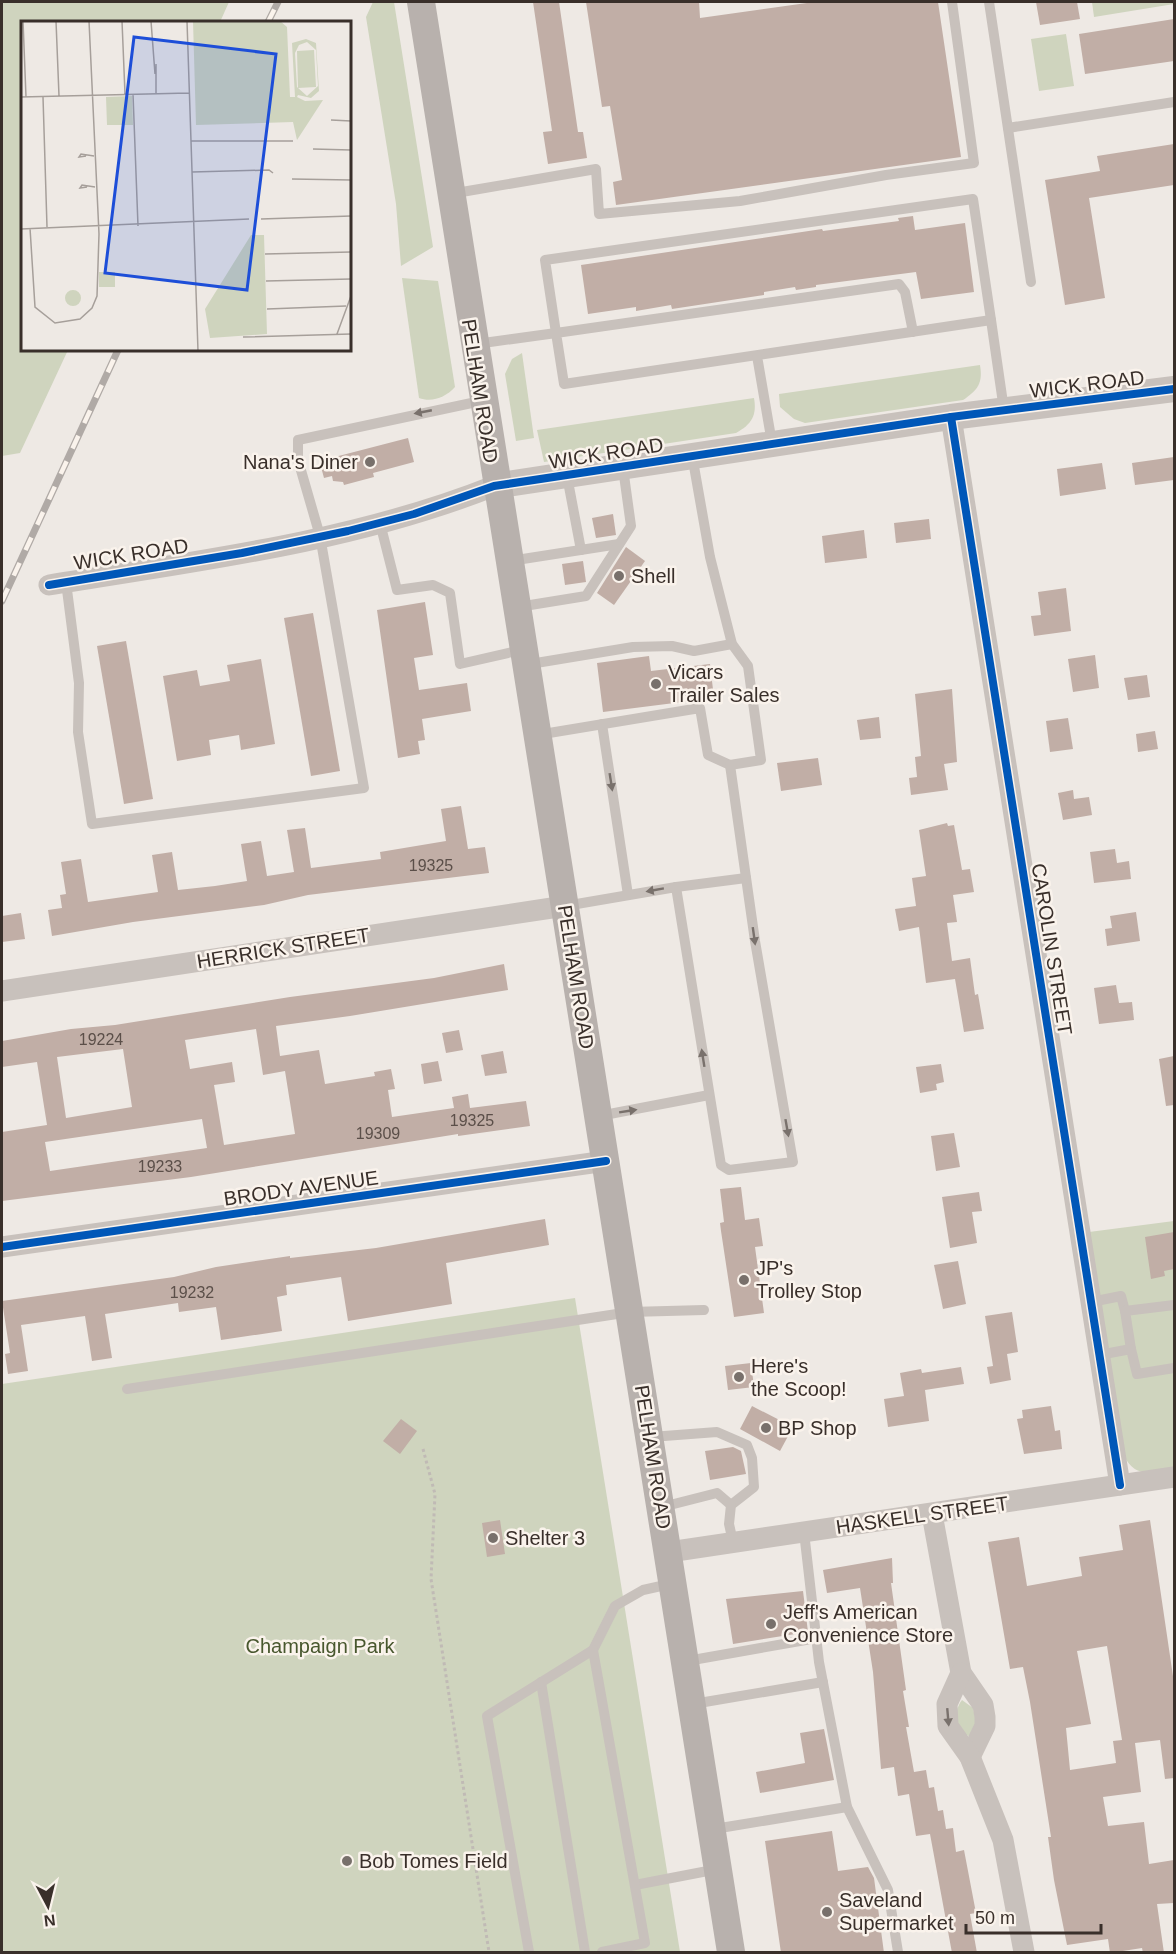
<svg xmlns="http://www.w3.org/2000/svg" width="1176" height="1954" font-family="Helvetica,sans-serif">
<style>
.green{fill:#cfd4be}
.building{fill:#c1aea6;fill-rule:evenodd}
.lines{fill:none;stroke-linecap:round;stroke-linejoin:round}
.path{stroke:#c0bab5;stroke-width:3;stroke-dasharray:3 3;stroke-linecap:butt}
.service{stroke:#c8c1bc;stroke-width:10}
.minor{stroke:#c8c1bc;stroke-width:21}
.tertiary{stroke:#c8c1bc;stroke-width:26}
.secondary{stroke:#b8b1ad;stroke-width:28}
.rail-casing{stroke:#b0aaa6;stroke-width:7}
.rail{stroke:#faf3ec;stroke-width:4.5;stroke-dasharray:14;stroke-linecap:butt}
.cycleway-casing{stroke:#faf3ec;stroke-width:11}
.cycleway{stroke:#0057b8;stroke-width:8}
.oneway{fill:#79716c}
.poi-dot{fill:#78706b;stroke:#faf3ec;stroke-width:2}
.labels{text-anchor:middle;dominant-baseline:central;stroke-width:5;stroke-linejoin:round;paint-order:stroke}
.number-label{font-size:16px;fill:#5b4f49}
.street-label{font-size:20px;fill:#392f2a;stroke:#faf3ec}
.poi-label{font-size:20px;fill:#392f2a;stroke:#faf3ec;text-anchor:start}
.park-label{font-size:20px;fill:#48572e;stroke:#faf3ec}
.inset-road{fill:none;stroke:#a69f9a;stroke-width:1.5}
.view{fill:#1d4ed8;fill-opacity:0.15;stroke:#1d4ed8;stroke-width:3}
.inset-edge{fill:none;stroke:#392f2a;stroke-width:3}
</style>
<rect width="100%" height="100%" fill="#eee9e4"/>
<g class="green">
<path d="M2,2h227l-9,20h-198v328h46l-48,103 -18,3z"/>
<path d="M373,2h21l39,245 -32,19 -5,-62 -30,-187z"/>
<path d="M1092,2h82v2l-80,13z"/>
<path d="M1066,34l8,52 -35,5 -8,-52z"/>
<path d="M402,278l36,3 17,106c-9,10 -23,16 -36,11z"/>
<path d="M522,353l12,85 -18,3 -11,-67 7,-15z"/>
<path d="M980,365c3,18 -2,25 -17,35l-158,23 -11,-4 -14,-12 -1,-13z"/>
<path d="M754,398c3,17 -2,26 -18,35l-192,29 -7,-32z"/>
<path d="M1174,1221v246c-23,4 -37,13 -50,-11l-35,-224z"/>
<path d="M575,1298l105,654h-678v-568z"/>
<path d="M962,1700l11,8 4,18 -8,10c-16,-5 -16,-24 -7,-36z"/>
</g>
<g class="building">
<path d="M533,2h26l19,130h5l4,26 -39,6 -5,-32 9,-1z"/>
<path d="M586,2h113l1,16 114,-16h124l23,155 -345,48 -3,-23 9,-2 -12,-74 -8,1z"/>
<path d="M1036,2h41l3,17 -40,6z"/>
<path d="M1174,19v42l-89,13 -6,-40z"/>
<path d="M1174,144v41l-85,13 16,100 -40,7 -20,-125 55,-9 -3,-15z"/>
<path d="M913,216l2,14 50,-7 9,69 -53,7 -5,-27 -100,13v2l-20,3 -1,-3 -31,5v3l-92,14 -1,-4 -35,6v-4l-48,7 -7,-49 241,-36 1,2 76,-10 -1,-3z"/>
<path d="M408,438l6,24 -41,11 1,4 -30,8 -1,-3 -10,-1 -1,-5 -8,2 -4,-15 7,-4z"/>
<path d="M1174,457v23l-39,5 -3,-22z"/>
<path d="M1102,463l4,26 -46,7 -3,-27z"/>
<path d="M613,514l3,21 -20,3 -4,-20z"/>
<path d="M929,519l2,20 -35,4 -2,-20z"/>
<path d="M864,530l3,28 -42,5 -3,-27z"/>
<path d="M626,547l19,14 -31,44 -17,-12z"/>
<path d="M583,561l3,21 -21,3 -3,-21z"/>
<path d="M1066,588l5,43 -37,5 -3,-20 10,-1 -3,-23z"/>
<path d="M425,602l8,53 -19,3 5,32 48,-7 4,28 -49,8 3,21 -7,1 2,13 -22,4 -21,-148z"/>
<path d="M313,613l27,158 -29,5 -27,-158z"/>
<path d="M126,641l27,158 -29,5 -27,-158z"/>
<path d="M1095,655l4,33 -26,4 -5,-33z"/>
<path d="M649,656l2,15 59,-7 4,34 -111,14 -6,-49z"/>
<path d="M261,659l14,85 -34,6 -2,-15 -30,5 2,15 -34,6 -14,-85 34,-6 3,16 30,-5 -3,-16z"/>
<path d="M1147,675l3,22 -22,3 -4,-22z"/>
<path d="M952,689l5,73 -13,2 4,26 -37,5 -2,-17 8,-1 -2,-20 6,-1 -6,-62z"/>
<path d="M879,717l2,21 -21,2 -3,-20z"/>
<path d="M1068,718l5,31 -23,3 -4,-31z"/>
<path d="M1155,731l3,18 -20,3 -2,-18z"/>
<path d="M818,758l4,27 -41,6 -4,-28z"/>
<path d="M1073,790l1,9 15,-2 3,18 -29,5 -5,-27z"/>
<path d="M461,806l7,43 17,-2 4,26 -181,22 -44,10 -131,17 -81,14 -4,-26 14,-2 -2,-13 6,-1 -5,-32 20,-3 7,43 70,-10 -6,-37 20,-3 6,38 37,-4 32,-5 -6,-37 20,-3 6,35 27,-4 -7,-42 18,-2 6,40 70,-9 -1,-7 66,-11 -5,-32z"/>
<path d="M947,823l1,3 6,-1 8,45 8,-1 4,23 -21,3 4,27 -10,1 5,38 18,-3 5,37 3,-1 6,35 -20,3 -9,-53 -29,4 -7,-56 -20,4 -4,-22 21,-3 -4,-28 14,-2 -7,-46z"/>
<path d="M1115,849l2,14 12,-2 2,18 -37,4 -4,-31z"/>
<path d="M1136,912l4,29 -33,5 -2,-17 7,-1 -2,-12z"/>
<path d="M21,913l4,26 -23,3v-26z"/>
<path d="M504,964l4,26 -158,26 -74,10 4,30 39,-6 6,34 50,-8 -1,-4 17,-3 4,20 -7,1 4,27 62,-9 -2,-11 16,-3 2,14 56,-7 4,25 -72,10v-2l-267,43 -189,24v-69l45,-7 -10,-63 -35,5v-26l69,-12 44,-4 175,-28 144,-19zM256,1029l7,46 22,-4 10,63 -71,11 -10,-60 21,-3 -3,-20 -42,7 -5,-29zM123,1049l9,58 -66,11 -9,-61zM202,1119l5,29 -157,23 -5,-29z"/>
<path d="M1116,985l3,18 13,-1 2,18 -35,4 -5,-36z"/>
<path d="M459,1030l4,20 -17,3 -4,-20z"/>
<path d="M503,1051l4,22 -22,3 -4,-21z"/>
<path d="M1174,1056v49l-8,1 -7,-47z"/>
<path d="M438,1061l4,20 -18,3 -3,-20z"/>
<path d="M941,1064l3,18 -8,2 1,6 -17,3 -4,-26z"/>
<path d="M954,1133l6,34 -24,4 -5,-35z"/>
<path d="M741,1187l4,33 14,-2 4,28 -8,1 9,66 -30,4 -13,-86 -1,-8 4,-1 -4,-33z"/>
<path d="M979,1192l3,19 -10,1 5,31 -27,5 -8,-51z"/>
<path d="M545,1219l4,26 -103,18 6,41 -104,17 -7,-44 -55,8 1,10 -10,2 5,34 -61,9 -5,-33 -37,5 -1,-9 -73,11 7,44 -20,3 -7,-45 -64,9 7,46 -20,3 -3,-20 5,-1 -8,-52 172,-24 42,-10 74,-11v2l86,-10z"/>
<path d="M1174,1232v37l-10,2 1,5 -14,3 -6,-42z"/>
<path d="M958,1261l8,43 -23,5 -9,-44z"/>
<path d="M1012,1312l6,40 -11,2 4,26 -21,4 -3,-17 6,-1 -8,-50z"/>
<path d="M751,1363l3,24 -26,3 -3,-24z"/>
<path d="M961,1367l3,17 -39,6 4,31 -41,6 -4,-28 20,-3 -4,-23 21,-4 1,4z"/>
<path d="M752,1406l41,21 -13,24 -40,-22z"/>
<path d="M1051,1406l4,25 5,-1 2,19 -38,5 -7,-35 6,-1 -1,-8z"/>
<path d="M401,1419l16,12 -17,23 -17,-13z"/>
<path d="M733,1447l8,4 5,23 -36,6 -5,-29z"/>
<path d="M500,1520l5,34 -18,3 -5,-34z"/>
<path d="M1150,1520l24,163v95l-9,1 -5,-39 -25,3 6,49 -38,5 5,29 36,-4 5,42 25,-4v43l-17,1 7,49h-21l-1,-5 -32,5 -2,-14 -41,6 -13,-65 -6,-43h3l-21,-135 -7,-35 -13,2 -22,-127 31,-5 8,49 55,-10 -3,-19 44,-7 -4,-25zM1107,1646l15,94 -9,1 3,22 -46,7 -4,-42 25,-4 -14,-73z"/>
<path d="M892,1558l1,25h-2l15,107 -3,1 6,36h-3l8,45 12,-2 3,18 5,-1 4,24 5,-1 3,19 7,-1 3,24 8,-2 12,63 -6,1 7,39h-25l-22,-119 -14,2 -7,-42 -11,2 -4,-29 -13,2 -8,-97 -13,-84 -33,5 -4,-23z"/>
<path d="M803,1591l5,41 -75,12 -7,-45z"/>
<path d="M824,1729l10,51 -74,13 -4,-21 49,-9 -5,-30z"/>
<path d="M832,1831l6,40 30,-4 6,11 10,75h-103l-16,-112z"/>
</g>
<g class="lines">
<path class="path" d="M423,1449l12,45 -4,85 58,373"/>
<g class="service">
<path d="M989,2l42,280"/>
<path d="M1008,128l166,-26"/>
<path d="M450,194l146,-25 3,45 141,-13 146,-26 88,-12 -22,-161"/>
<path d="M991,320l13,90"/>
<path d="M476,344l80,-11 8,51 427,-64 -18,-121 -428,61 11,73 343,-49 6,8 8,40"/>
<path d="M757,356l15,87"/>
<path d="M567,476l14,74"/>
<path d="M380,523l17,67 36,-5 17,8 10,71 61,-14"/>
<path d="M510,561l109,-17"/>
<path d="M66,582l13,101 -1,49 14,92 272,-36 -44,-252 -22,-76v-20l183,-39"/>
<path d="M518,607l68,-11 45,-70 -8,-58"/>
<path d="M524,665l109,-18 39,-1 22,5 38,-7"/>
<path d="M602,724l26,171"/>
<path d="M537,735l163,-27 8,47 22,10"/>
<path d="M676,887l70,-9"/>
<path d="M565,906l111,-19 45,278 8,5 64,-8 -38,-221 -25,-176 31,-5 -13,-94 -16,-22 -22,-87 -18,-102"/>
<path d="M599,1116l110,-21"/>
<path d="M1091,1302l30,-6 4,15"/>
<path d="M1131,1349l-6,-38 49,-6"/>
<path d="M1099,1355l32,-6 6,25 37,-6"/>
<path d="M127,1389l503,-77 74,-2"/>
<path d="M651,1437l66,-5 30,13 5,13 2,29 -23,18 -2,19 4,18"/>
<path d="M662,1507l55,-14 14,12"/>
<path d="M804,1532l15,130 28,145 41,83 10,62"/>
<path d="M593,1650l22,-44 28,-16 27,-6"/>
<path d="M687,1661l130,-23"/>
<path d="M541,1682l44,270"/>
<path d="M693,1704l130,-22"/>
<path d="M714,1829l133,-22"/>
<path d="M635,1885l83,-16"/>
<path d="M529,1952l-42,-236 106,-66 52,293 -43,9"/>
</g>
<g class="minor">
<path d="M951,417l169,1068"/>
<path d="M49,585c149,-24 304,-43 445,-99"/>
<path d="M2,991l563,-85"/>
<path d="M2,1247l604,-86"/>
<path d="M932,1514l29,159 22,32 2,12v9l-15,31"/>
<path d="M669,1552l505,-75"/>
<path d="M961,1673l-14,31 1,22 22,31 33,83 21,112"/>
</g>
<path class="tertiary" d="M494,486l457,-69 223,-28"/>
<path class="secondary" d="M421,2c98,651 209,1300 310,1950"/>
<defs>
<g id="rail">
<path d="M268,22l10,-20"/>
<path d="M2,601l116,-251"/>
</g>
</defs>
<use href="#rail" class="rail-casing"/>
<use href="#rail" class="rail"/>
<defs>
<g id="cycleway">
<path d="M951,417l169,1068"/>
<path d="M49,585l193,-32 106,-22 66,-17 80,-28 457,-69 223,-28"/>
<path d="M2,1247l604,-86"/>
</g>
</defs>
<use href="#cycleway" class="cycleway-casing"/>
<use href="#cycleway" class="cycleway"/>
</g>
<defs><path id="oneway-solid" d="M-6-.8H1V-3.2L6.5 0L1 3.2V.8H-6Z" transform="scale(1.5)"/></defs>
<g class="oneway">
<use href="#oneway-solid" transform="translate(423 412) rotate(169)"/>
<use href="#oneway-solid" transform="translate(611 782) rotate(81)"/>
<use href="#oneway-solid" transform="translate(655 890) rotate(170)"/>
<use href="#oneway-solid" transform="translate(754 936) rotate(82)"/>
<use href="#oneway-solid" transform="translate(703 1058) rotate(-99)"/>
<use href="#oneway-solid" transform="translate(628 1111) rotate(-9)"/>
<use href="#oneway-solid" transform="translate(787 1128) rotate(80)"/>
<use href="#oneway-solid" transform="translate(948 1717) rotate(85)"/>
</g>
<g class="poi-dot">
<circle cx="370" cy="462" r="6"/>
<circle cx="619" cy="576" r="6"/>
<circle cx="656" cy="684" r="6"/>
<circle cx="744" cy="1280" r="6"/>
<circle cx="739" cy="1377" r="6"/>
<circle cx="766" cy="1428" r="6"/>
<circle cx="493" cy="1538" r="6"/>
<circle cx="771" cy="1624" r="6"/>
<circle cx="347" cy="1861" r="6"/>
<circle cx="827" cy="1912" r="6"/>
</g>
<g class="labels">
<g class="number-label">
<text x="431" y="865">19325</text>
<text x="101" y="1039">19224</text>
<text x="472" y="1120">19325</text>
<text x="378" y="1133">19309</text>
<text x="160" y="1166">19233</text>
<text x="192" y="1292">19232</text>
</g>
<g class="street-label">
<text transform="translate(1087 384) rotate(-7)">WICK ROAD</text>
<text transform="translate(480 391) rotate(81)">PELHAM ROAD</text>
<text transform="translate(606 453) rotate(-9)">WICK ROAD</text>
<text transform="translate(131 554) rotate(-9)">WICK ROAD</text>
<text transform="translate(283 948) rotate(-9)">HERRICK STREET</text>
<text transform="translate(1052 949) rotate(81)">CAROLIN STREET</text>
<text transform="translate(576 977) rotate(81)">PELHAM ROAD</text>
<text transform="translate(301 1188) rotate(-8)">BRODY AVENUE</text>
<text transform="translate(653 1457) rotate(81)">PELHAM ROAD</text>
<text transform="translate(922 1515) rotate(-8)">HASKELL STREET</text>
</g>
<g class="poi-label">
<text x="358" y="462" text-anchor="end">Nana's Diner</text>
<text x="631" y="576">Shell</text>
<text x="668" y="672">Vicars<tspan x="668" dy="23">Trailer Sales</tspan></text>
<text x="756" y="1268">JP's<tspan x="756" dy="23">Trolley Stop</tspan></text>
<text x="751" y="1366">Here's<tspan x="751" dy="23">the Scoop!</tspan></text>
<text x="778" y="1428">BP Shop</text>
<text x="505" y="1538">Shelter 3</text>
<text x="783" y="1612">Jeff's American<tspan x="783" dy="23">Convenience Store</tspan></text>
<text x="359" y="1861">Bob Tomes Field</text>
<text x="839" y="1900">Saveland<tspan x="839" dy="23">Supermarket</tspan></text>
</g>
<g class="park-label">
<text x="320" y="1646">Champaign Park</text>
</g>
</g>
<g transform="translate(21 21)">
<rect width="330" height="330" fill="#eee9e4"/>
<path d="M172,0h87l7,6 3,70h5l-3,-54 14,-4 10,4 3,48 -8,7 -13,-3 -1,2 8,4 18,-1 -26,40 -4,-18 -97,3zM286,21l9,8 2,36 -11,10 -10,-9 -2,-34 4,-8zM293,29l2,37 -18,1 -1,-37zM111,75l1,29h-26l-1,-28zM230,214h13l3,99 -57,4 -5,-29zM78,251h16v15h-16zM44 277a8 8 0 1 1 16 0a8 8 0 1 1-16 0Z" fill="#cfd4be" fill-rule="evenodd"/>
<path class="inset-road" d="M2,0l3,76M35,0l3,75M101,0l3,73M130,0l4,53M166,0l11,330M135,43v29M112,73l5,132M0,76l168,-4M22,76l4,130M310,99l20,1M170,120h102M292,128l38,1M65,135l-7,1 2,-3 13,2M171,151l77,-2 4,3M271,158l59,1M66,166l-7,1 2,-3 13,2M240,198l90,-3M9,207l5,79 20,16 25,-4 12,-11 5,-12 2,-62 -10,-213M0,208l228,-10M244,233l86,-2M245,260l85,-2M246,288l79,-3M316,313l14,-38M222,316l108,-3"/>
<path class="view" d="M113,16l142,17 -29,236 -142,-17z"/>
<rect width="330" height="330" class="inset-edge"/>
</g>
<rect width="1176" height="1954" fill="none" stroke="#392f2a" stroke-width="6"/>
<g transform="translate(48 1906) rotate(173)" stroke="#faf3ec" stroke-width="4.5" paint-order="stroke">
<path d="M0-4.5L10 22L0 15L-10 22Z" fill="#392f2a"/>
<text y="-9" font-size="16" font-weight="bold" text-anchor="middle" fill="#392f2a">N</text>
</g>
<path d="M966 1924v9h135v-9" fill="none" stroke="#392f2a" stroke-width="3"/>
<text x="975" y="1924" font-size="18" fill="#392f2a" stroke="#faf3ec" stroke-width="4.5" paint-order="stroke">50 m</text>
</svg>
